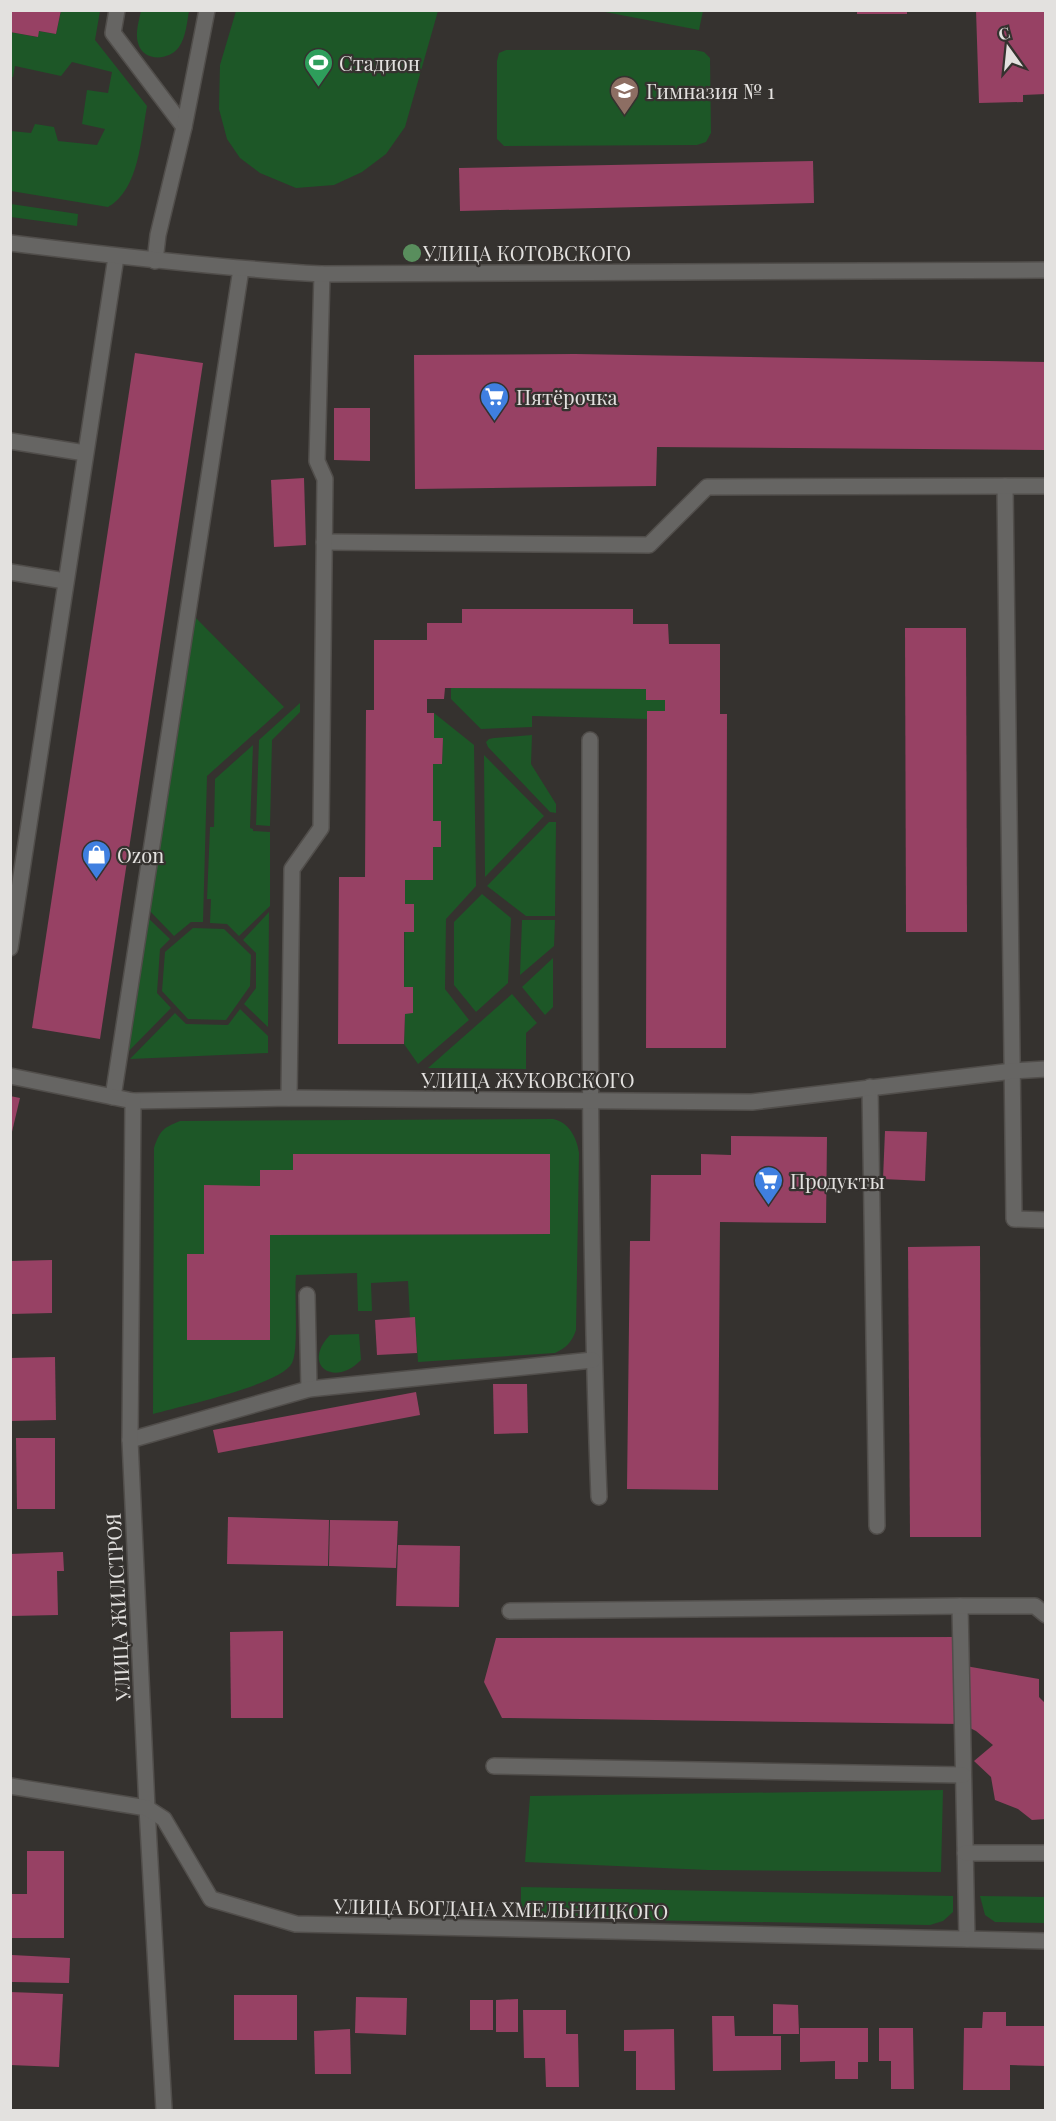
<svg xmlns="http://www.w3.org/2000/svg" width="1056" height="2121" font-family="'Playfair Display',serif">
<style>
.green{fill:#1d5727;fill-rule:evenodd}
.building{fill:#974164}
.lines{fill:none;stroke-linecap:round;stroke-linejoin:round}
.service-casing{stroke:#514e4b;stroke-width:18}
.minor-casing{stroke:#514e4b;stroke-width:18}
.tertiary-casing{stroke:#514e4b;stroke-width:18}
.service{stroke:#666563;stroke-width:15}
.minor{stroke:#666563;stroke-width:15}
.tertiary{stroke:#666563;stroke-width:15}
.tree{fill:#598e5d}
.labels{text-anchor:middle;dominant-baseline:central;stroke-width:4.5;stroke-linejoin:round;paint-order:stroke}
.poi-label{font-size:20px;fill:#e3e1df;stroke:#35322f;text-anchor:start}
.street-label{font-size:20px;fill:#e3e1df;stroke:#35322f}
</style>
<rect width="100%" height="100%" fill="#35322f"/>
<g class="green">
<path d="M61,11h39l-5,29 52,66c-6,32 -8,84 -39,101l-97,-16v-60l20,2 4,-9 19,3 4,14 39,4 8,-16 -23,-5 5,-34 21,3 4,-21 -40,-10 -11,14 -46,-10 -2,11h-2l-1,-45 27,5 2,-6 17,3z"/>
<path d="M141,11h48c-2,11 -3,26 -10,36 -10,14 -36,15 -41,-4 -3,-10 1,-23 3,-32z"/>
<path d="M236,11h202l-33,116 -19,27 -24,18 -28,13 -38,3 -36,-15 -20,-15 -13,-19 -8,-30 1,-44z"/>
<path d="M600,11l103,-1v1l-4,19z"/>
<path d="M506,50h189l9,2 6,6 1,75 -5,9 -9,3 -193,1 -7,-7v-78l2,-8z"/>
<path d="M11,204l67,10 -1,12 -66,-9z"/>
<path d="M191,613l93,94 -77,69 -4,146h-12l-17,14 -29,-30z"/>
<path d="M451,688l195,1v11h19v11l-17,8 -116,-3v11l-51,2 -30,-30z"/>
<path d="M300,703v9l-28,28 -2,86 -14,-1 3,-85z"/>
<path d="M434,713l40,32 2,141 -30,33 -1,70 24,31 -51,44 -14,-20 1,-30 8,-27h-9l1,-107 28,-33 8,-1v-24l-8,-1v-57l9,-1 1,-25h-9z"/>
<path d="M532,735l-1,29 25,40v9l-6,-1 -62,-65 -2,-5 3,-3 5,-1z"/>
<path d="M253,745l-3,83 3,1v2l17,1v74l-31,30 -12,-12 -17,-1 1,-24h-4l3,-72h4l1,-48z"/>
<path d="M484,755l60,61 -59,61z"/>
<path d="M549,822h7l-1,94h-29l-39,-30z"/>
<path d="M482,894l29,24 -3,65 -32,29 -22,-27v-63z"/>
<path d="M269,912l-1,115 -24,-23 12,-16v-35l-13,-13z"/>
<path d="M145,915l25,24 -10,10 -3,44 14,15 -49,50z"/>
<path d="M522,920h33l-1,26 -34,29z"/>
<path d="M193,928l31,1 27,26 -1,31 -24,34 -38,-1 -26,-28 3,-39z"/>
<path d="M553,958v49l-8,8 -23,-28z"/>
<path d="M512,994l25,29 -11,10v36l-98,-1z"/>
<path d="M240,1009l28,27v17l-138,6 45,-46 11,11 42,1z"/>
<path d="M553,1119c16,3 24,19 26,34l-3,177c-4,12 -10,18 -21,23l-137,9 -3,-44 -5,1 -2,-38 -37,2 1,28h-14l-1,-38 -61,2c-2,18 3,75 -4,88 -11,22 -112,43 -139,51l1,-266c6,-18 9,-20 26,-27zM293,1154h257v80l-280,1v105h-83v-85l17,-1v-68h56v-16h33z"/>
<path d="M359,1334l2,26c-27,28 -60,5 -31,-25z"/>
<path d="M943,1790l-2,82 -233,-2 -183,-8 5,-66z"/>
<path d="M521,1887l432,9v16l-10,9 -13,4 -409,-7z"/>
<path d="M980,1896l65,1v26l-50,-1 -10,-7z"/>
</g>
<g class="building">
<path d="M10,10h51l-5,24 -17,-3 -1,6 -28,-5z"/>
<rect x="857" y="10" width="50" height="4"/>
<path d="M976,10h70v84l-23,1v7l-44,1z"/>
<path d="M813,161l1,42 -354,8 -1,-43z"/>
<path d="M135,353l68,10 -103,676 -68,-11z"/>
<path d="M575,354l471,8v88l-389,-3 -1,39 -241,3 -1,-134z"/>
<path d="M334,408h36v53l-36,-1z"/>
<path d="M304,478l2,67 -32,2 -3,-67z"/>
<path d="M462,609h171v15h35l1,20h51v70h7l-1,334h-80l1,-337h18v-11h-19v-11l-201,-1 -1,11h-17v14h7v25h9l-1,26h-9v57h8v26h-8v33h-28v24h9v28h-10v55h9v26l-8,1 -1,30h-66l1,-167h26l1,-167h8v-70h53v-17h35z"/>
<path d="M905,628h61l1,304h-61z"/>
<path d="M10,1096l10,2 -9,38h-1z"/>
<path d="M885,1131l42,1 -2,49 -42,-2z"/>
<path d="M731,1136l96,1 -1,86 -106,-1 -2,268 -91,-1 3,-248h20l1,-66h50v-21l30,1z"/>
<path d="M293,1154h257v80l-280,1v105h-83v-86h17v-69l56,1v-16h33z"/>
<path d="M980,1246l1,291h-71l-2,-290z"/>
<path d="M52,1260v53l-42,1v-53z"/>
<path d="M415,1317l2,36 -40,2 -2,-35z"/>
<path d="M55,1357l1,63 -46,1v-63z"/>
<path d="M493,1384h34l1,49 -34,1z"/>
<path d="M416,1392l4,23 -202,38 -5,-23z"/>
<path d="M16,1438h39v71h-38z"/>
<path d="M228,1517l101,3 -1,46 -101,-2z"/>
<path d="M330,1520l68,1 -2,47 -67,-2z"/>
<path d="M398,1545l62,1 -1,61 -63,-1z"/>
<path d="M63,1552l1,19h-7l1,44 -48,1v-62z"/>
<path d="M283,1631v87h-52l-1,-86z"/>
<path d="M961,1637l-1,28 79,14v18l7,7v115l-14,1 -14,-11 -23,-9 -4,-23 -17,-16 19,-16 -17,-14 -14,-7 -460,-6 -18,-36 12,-44z"/>
<path d="M27,1851h37v87h-54v-44h17z"/>
<path d="M12,1955l58,3 -1,25 -57,-1z"/>
<path d="M10,1992l53,2 -4,73 -49,-2z"/>
<rect x="234" y="1995" width="63" height="45"/>
<path d="M356,1997l51,1 -1,37 -51,-2z"/>
<path d="M518,1999v33h-22v-32z"/>
<rect x="470" y="2000" width="23" height="30"/>
<path d="M773,2004l25,1 1,29h-26z"/>
<path d="M523,2010h43v24h12l1,53h-33l-1,-29h-21z"/>
<path d="M983,2012h23v14h40v40l-36,-1v25h-47l1,-62h18z"/>
<path d="M712,2016h22l1,20h46v34l-68,1z"/>
<path d="M800,2028h68v34h-10v17h-23v-18l-35,1z"/>
<path d="M879,2028h34l1,61h-23v-28h-12z"/>
<path d="M350,2029l1,45h-36l-1,-43z"/>
<path d="M674,2029l1,61h-39v-39h-12v-21z"/>
</g>
<g class="lines">
<defs>
<g id="service">
<path d="M117,10l-4,23 71,94"/>
<path d="M155,261l3,-26 26,-108 23,-117"/>
<path d="M10,441l75,12"/>
<path d="M1005,486l9,733 32,1"/>
<path d="M324,542l325,3 58,-58 339,-1"/>
<path d="M10,572l55,9"/>
<path d="M590,740c0,252 -1,504 9,757"/>
<path d="M10,948l106,-691"/>
<path d="M870,1087l7,439"/>
<path d="M113,1097l128,-828"/>
<path d="M289,1098l3,-229 29,-41 4,-349 -8,-18 5,-187"/>
<path d="M307,1295l2,94"/>
<path d="M130,1440l179,-51 284,-29"/>
<path d="M960,1606l7,333"/>
<path d="M510,1611l450,-5h75l11,9"/>
<path d="M494,1766l469,9"/>
<path d="M965,1853h81"/>
</g>
<g id="minor">
<path d="M10,1076l123,25 156,-3 463,4 261,-31 33,-2"/>
<path d="M133,1101l-3,339 17,368 17,302"/>
<path d="M10,1786l137,22 17,11 47,80 85,25 750,17"/>
</g>
<path id="tertiary" d="M10,243c104,13 207,25 312,31l724,-4"/>
</defs>
<use href="#service" class="service-casing"/>
<use href="#minor" class="minor-casing"/>
<use href="#tertiary" class="tertiary-casing"/>
<use href="#service" class="service"/>
<use href="#minor" class="minor"/>
<use href="#tertiary" class="tertiary"/>
</g>
<circle class="tree" cx="412" cy="253" r="9"/>
<defs>
<symbol id="stadium-pin" viewBox="-11 -11 22 30"><path d="M0 17L-7.5 6A9.5 9.5 0 1 1 7.5 6Z" fill="#2e9e5b" stroke="#35322f"/><path d="M0-5a6.5 5 0 1 0 0 10a6.5 5 0 1 0 0-10ZM-3.5-1.8h7v3.6h-7Z" fill="#fff"/></symbol>
<symbol id="school-pin" viewBox="-11 -11 22 30"><path d="M0 17L-7.5 6A9.5 9.5 0 1 1 7.5 6Z" fill="#8d6e63" stroke="#35322f"/><path d="M0-5L7-2L0 1L-7-2ZM-4 1L0 2.5L4 1V4Q0 6-4 4Z" fill="#fff"/></symbol>
<symbol id="supermarket-pin" viewBox="-11 -11 22 30"><path d="M0 17L-7.5 6A9.5 9.5 0 1 1 7.5 6Z" fill="#3f7fe0" stroke="#35322f"/><path d="M-6-5.5h2.5l.6 2H6L4.5 2H-2.5L-4.4-4H-6ZM-1.5 3.2a1.3 1.3 0 1 0 .1 0ZM3 3.2a1.3 1.3 0 1 0 .1 0Z" fill="#fff"/></symbol>
<symbol id="shop-pin" viewBox="-11 -11 22 30"><path d="M0 17L-7.5 6A9.5 9.5 0 1 1 7.5 6Z" fill="#3f7fe0" stroke="#35322f"/><path d="M-5-2.5h2.3a2.7 3.5 0 0 1 5.4 0H5L5.5 6h-11ZM-1.5-2.5h3a1.5 2.3 0 0 0-3 0Z" fill="#fff"/></symbol>
</defs>
<g fill-rule="evenodd">
<use href="#stadium-pin" x="302" y="46" width="33" height="45"/>
<use href="#school-pin" x="608" y="74" width="33" height="45"/>
<use href="#supermarket-pin" x="478" y="380" width="33" height="45"/>
<use href="#shop-pin" x="80" y="838" width="33" height="45"/>
<use href="#supermarket-pin" x="752" y="1164" width="33" height="45"/>
</g>
<g class="labels">
<g class="poi-label">
<text x="339" y="62">Стадион</text>
<text x="646" y="90">Гимназия № 1</text>
<text x="516" y="396">Пятёрочка</text>
<text x="117" y="854">Ozon</text>
<text x="790" y="1180">Продукты</text>
</g>
<g class="street-label">
<text x="527" y="252">УЛИЦА КОТОВСКОГО</text>
<text x="528" y="1079">УЛИЦА ЖУКОВСКОГО</text>
<text transform="translate(117 1607) rotate(-93)">УЛИЦА ЖИЛСТРОЯ</text>
<text transform="translate(501 1908) rotate(1)">УЛИЦА БОГДАНА ХМЕЛЬНИЦКОГО</text>
</g>
</g>
<rect width="1056" height="2121" fill="none" stroke="#e3e1df" stroke-width="24"/>
<g transform="translate(1008 48) rotate(345)" stroke="#35322f" stroke-width="4.5" paint-order="stroke">
<path d="M0-4.5L10 22L0 15L-10 22Z" fill="#e3e1df"/>
<text y="-9" font-size="16" font-weight="bold" text-anchor="middle" fill="#e3e1df">С</text>
</g>
</svg>
